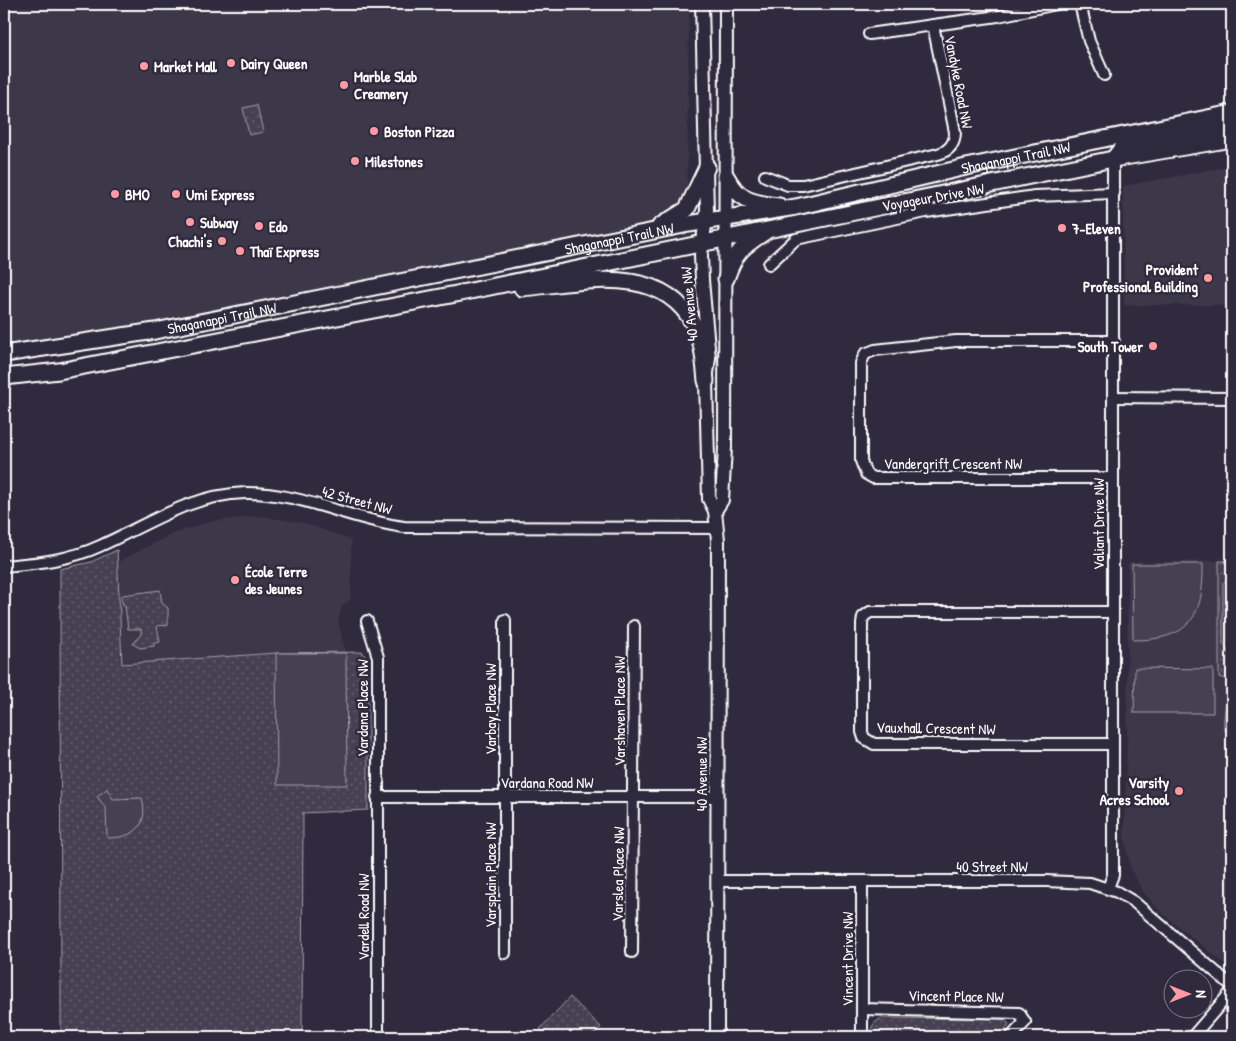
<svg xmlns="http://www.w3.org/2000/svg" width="1236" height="1041" font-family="'Patrick Hand',sans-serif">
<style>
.built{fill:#3c3749}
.park{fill:url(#park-dots);stroke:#a2a0a8}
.garden{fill:#464152;stroke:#a2a0a8}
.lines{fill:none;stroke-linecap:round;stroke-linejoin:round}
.minor-casing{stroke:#fff;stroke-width:14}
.tertiary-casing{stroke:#fff;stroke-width:16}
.primary-casing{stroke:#fff;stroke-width:19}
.minor{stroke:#2f2a3d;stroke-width:10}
.tertiary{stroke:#2f2a3d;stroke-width:12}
.primary{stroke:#2f2a3d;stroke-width:15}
.poi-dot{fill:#ff9aa2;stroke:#2f2a3d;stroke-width:2}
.labels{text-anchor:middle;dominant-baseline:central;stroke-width:5;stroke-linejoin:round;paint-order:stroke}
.poi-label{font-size:15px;font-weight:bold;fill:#fff;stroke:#2f2a3d;text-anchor:start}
.street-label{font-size:15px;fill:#fff;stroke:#2f2a3d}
</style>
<defs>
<pattern id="park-dots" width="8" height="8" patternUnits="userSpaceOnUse" patternTransform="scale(1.25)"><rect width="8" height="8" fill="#464152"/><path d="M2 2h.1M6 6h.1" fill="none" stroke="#625e6c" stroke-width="1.8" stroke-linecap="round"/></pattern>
</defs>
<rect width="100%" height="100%" fill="#2f2a3d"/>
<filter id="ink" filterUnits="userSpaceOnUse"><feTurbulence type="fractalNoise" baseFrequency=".02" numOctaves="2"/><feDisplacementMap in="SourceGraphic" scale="10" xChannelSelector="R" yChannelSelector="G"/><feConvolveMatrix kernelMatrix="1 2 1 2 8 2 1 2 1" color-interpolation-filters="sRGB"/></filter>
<g filter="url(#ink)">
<g class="built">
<path d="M4,4h685l-2,191 -29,29 -578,113 -76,11z"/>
<path d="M1232,166v139h-108l-1,-119z"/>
<path d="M259,516l45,7 47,17v59l-9,7 -4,16 8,31h-70l-154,11 -4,-102 54,-28 40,-13z"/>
<path d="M1219,561v116l13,4v281l-7,2 -63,-51 -18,-20 -13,-23 -7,-34 3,-90 1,-184z"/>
</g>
<g class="park">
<path d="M257,105l6,27 -14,3 -6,-27z"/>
<path d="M117,550l5,114 154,-11 87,-1 5,12v146l-65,3 -1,224h-241l-1,-468 31,-7z"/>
<path d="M1219,561h13v120l-13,-4z"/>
<path d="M160,590l2,13 6,5v17l-11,1 3,16 -6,1v3l-14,2 -7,-4 8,-10v-5h-13l-3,-24h-2l-2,-7 2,-3z"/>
<path d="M1232,687v49l-8,-7c-1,-14 2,-30 8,-42z"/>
<path d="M570,997l31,30 -10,10h-42l-9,-8z"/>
<path d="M882,1018l122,1 5,5 -8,13h-130c-1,-10 2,-14 11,-19z"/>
</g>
<g class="garden">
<path d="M1132,564h71c1,54 -14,76 -70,76z"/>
<path d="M1230,576h2v77h-3l-6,-10v-59z"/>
<path d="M276,653h70l1,132h-70z"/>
<path d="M1135,668l78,1v44h-79z"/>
<path d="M107,789l6,10 29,-1c7,28 -7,40 -35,40l-1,-29 -9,-13z"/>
</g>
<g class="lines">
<defs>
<g id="minor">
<path d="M1080,4l9,37 15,34"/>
<path d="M869,34l129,-18 59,-12"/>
<path d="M765,176l23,9h15l135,-31c11,-3 17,-10 17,-22l-22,-107"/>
<path d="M769,264l27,-25 130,-27 109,-16 79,-3"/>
<path d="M1113,397l119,1"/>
<path d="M1113,478h-240l-7,-4 -5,-13v-98l4,-9 10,-4 81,-9h158"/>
<path d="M4,566c33,-3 66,-6 96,-20 49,-22 90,-51 145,-53 56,-1 105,27 159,34l313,1"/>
<path d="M1113,612h-243l-7,5 -1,7v108l2,6 10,6h239"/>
<path d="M367,621l11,36v380"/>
<path d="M377,797h340"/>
<path d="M717,881h329l44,2 27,9 17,10 98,84"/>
<path d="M1108,888l5,-13v-716"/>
<path d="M632,952l2,-326"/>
<path d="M505,953v-333"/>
<path d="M862,1009l157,4 6,9 -14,15"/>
<path d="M862,1037v-155"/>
<path d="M1192,1037l40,-46"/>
</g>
<g id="tertiary">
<path d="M702,4l5,207 -6,44 1,25 7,78 -3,23 3,118 6,12 3,29 -1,497"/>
<path d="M715,511l7,-11 3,-52 1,-444"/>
</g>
<g id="primary">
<path d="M1114,158l7,-9 14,-5 97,-20"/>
<path d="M726,176c13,25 26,27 53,30"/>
<path d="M660,226l27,-17 20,-42"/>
<path d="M726,279c9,-27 16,-32 39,-47"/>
<path d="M522,288c58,-5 139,-27 172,37 9,16 10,37 12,56"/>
<path id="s1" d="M4,354l151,-23 534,-107 107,-17 170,-40 266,-54"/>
<path d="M4,377l55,-6 397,-77 657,-135 119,-20"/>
</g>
</defs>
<use href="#minor" class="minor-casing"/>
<use href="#tertiary" class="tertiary-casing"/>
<use href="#primary" class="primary-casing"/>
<use href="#minor" class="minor"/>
<use href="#tertiary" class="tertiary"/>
<use href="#primary" class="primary"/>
</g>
</g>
<g class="poi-dot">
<circle cx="231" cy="63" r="5"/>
<circle cx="144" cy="66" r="5"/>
<circle cx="344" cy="85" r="5"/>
<circle cx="374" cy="131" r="5"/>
<circle cx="355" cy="161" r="5"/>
<circle cx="115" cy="194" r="5"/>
<circle cx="176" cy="194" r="5"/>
<circle cx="190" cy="222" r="5"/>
<circle cx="259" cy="226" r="5"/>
<circle cx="1062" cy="228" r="5"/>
<circle cx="222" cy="241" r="5"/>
<circle cx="240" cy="251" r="5"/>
<circle cx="1208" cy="278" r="5"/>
<circle cx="1153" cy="346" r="5"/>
<circle cx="235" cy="580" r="5"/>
<circle cx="1179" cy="791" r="5"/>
</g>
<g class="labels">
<g class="poi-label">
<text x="241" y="63">Dairy Queen</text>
<text x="154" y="66">Market Mall</text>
<text x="354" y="76">Marble Slab<tspan x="354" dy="17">Creamery</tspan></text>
<text x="384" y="131">Boston Pizza</text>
<text x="365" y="161">Milestones</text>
<text x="125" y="194">BMO</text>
<text x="186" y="194">Umi Express</text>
<text x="200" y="222">Subway</text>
<text x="269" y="226">Edo</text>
<text x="1072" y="228">7-Eleven</text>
<text x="212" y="241" text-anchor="end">Chachi's</text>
<text x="250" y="251">Thaï Express</text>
<text x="1198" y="269" text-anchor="end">Provident<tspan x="1198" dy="17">Professional Building</tspan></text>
<text x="1143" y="346" text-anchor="end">South Tower</text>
<text x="245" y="571">École Terre<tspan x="245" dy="17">des Jeunes</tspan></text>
<text x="1169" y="782" text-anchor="end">Varsity<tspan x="1169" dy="17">Acres School</tspan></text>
</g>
<g class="street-label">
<text transform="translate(959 82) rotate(79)">Vandyke Road NW</text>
<text stroke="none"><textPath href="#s1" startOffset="1031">Shaganappi Trail NW</textPath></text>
<text transform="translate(933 197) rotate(-10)">Voyageur Drive NW</text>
<text stroke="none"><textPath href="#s1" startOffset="626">Shaganappi Trail NW</textPath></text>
<text transform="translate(689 304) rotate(-95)">40 Avenue NW</text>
<text stroke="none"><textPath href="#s1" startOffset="221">Shaganappi Trail NW</textPath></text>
<text x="953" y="463">Vandergrift Crescent NW</text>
<text transform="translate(357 500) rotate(15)">42 Street NW</text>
<text transform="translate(1098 524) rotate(-90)">Valiant Drive NW</text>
<text transform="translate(362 708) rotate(-90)">Vardana Place NW</text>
<text transform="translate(490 709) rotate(-90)">Varbay Place NW</text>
<text transform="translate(619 711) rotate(-90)">Varshaven Place NW</text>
<text transform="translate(936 728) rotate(1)">Vauxhall Crescent NW</text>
<text transform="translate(701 774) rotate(-90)">40 Avenue NW</text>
<text x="547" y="782">Vardana Road NW</text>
<text x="992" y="866">40 Street NW</text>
<text transform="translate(618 874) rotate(-89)">Varslea Place NW</text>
<text transform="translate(490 875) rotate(-90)">Varsplain Place NW</text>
<text transform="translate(363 917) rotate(-90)">Vardell Road NW</text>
<text transform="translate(847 959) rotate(-90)">Vincent Drive NW</text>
<text transform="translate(956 996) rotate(1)">Vincent Place NW</text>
</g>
</g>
<rect width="1236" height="1041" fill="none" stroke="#2f2a3d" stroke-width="20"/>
<rect x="10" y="10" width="1216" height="1021" fill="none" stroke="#fff" stroke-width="2" filter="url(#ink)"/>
<g transform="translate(1188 994) rotate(90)"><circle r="24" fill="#2f2a3d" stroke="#827f8b"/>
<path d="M0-4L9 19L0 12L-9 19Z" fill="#ff9aa2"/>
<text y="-8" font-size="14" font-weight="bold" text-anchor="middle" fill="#ffffff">N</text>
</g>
</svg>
